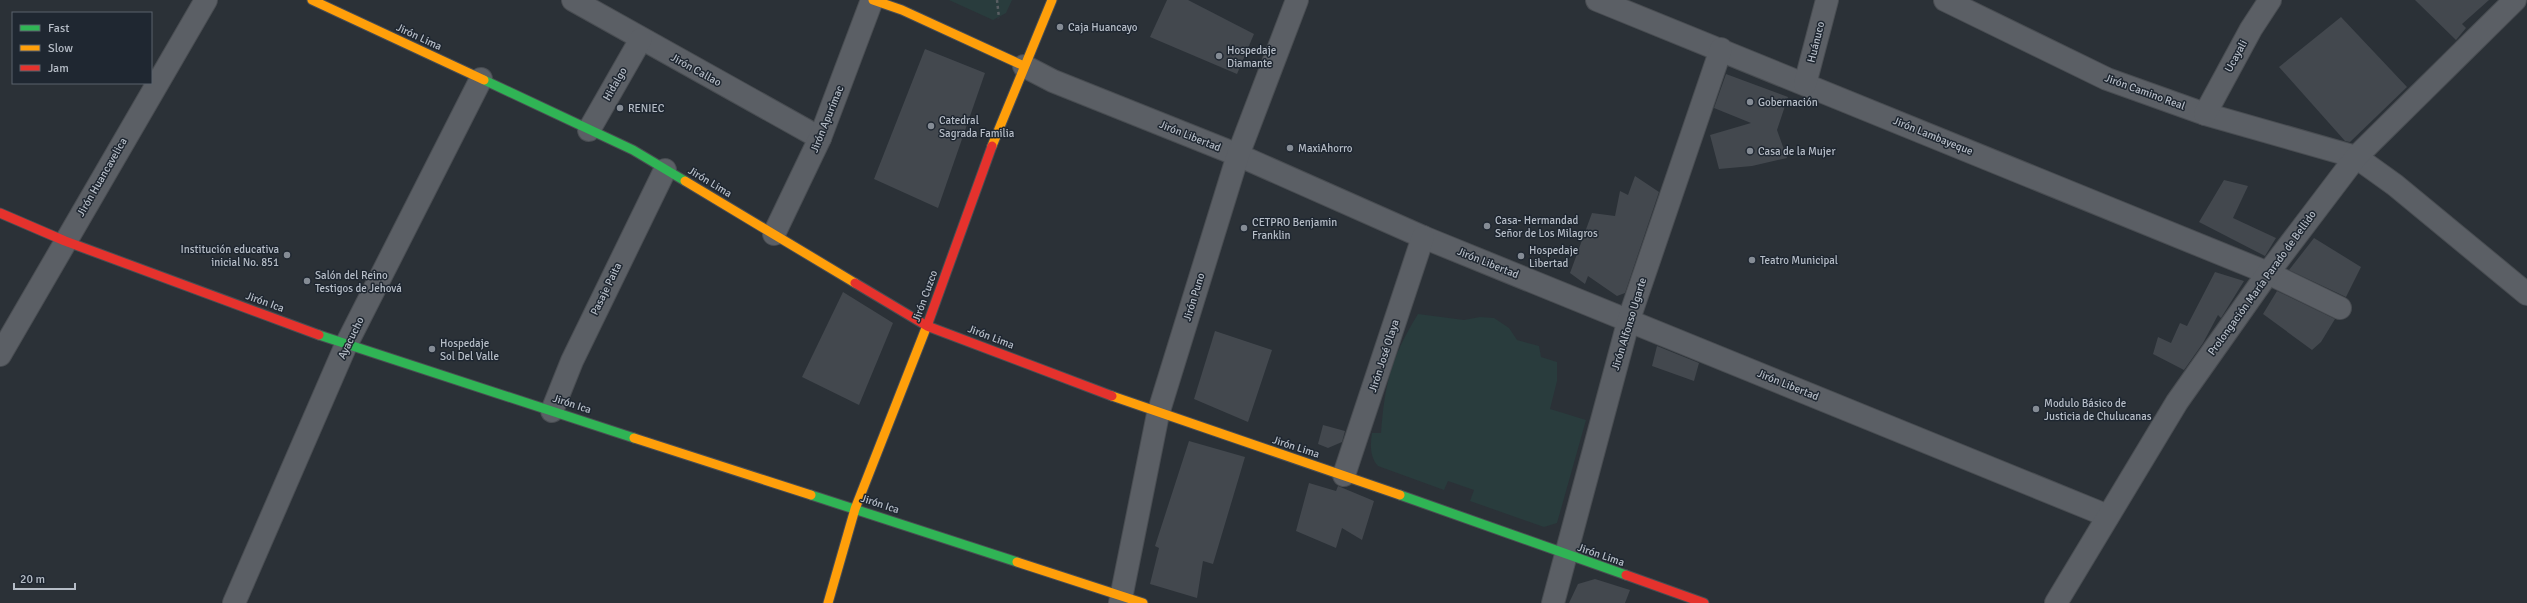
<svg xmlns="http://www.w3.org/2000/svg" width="2527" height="603" font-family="Signika,sans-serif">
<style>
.green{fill:#293c3d}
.building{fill:#43484e}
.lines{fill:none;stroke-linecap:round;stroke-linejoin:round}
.street-casing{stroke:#494d52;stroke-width:24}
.fast-casing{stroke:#494d52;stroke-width:11}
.slow-casing{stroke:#494d52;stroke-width:11}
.jam-casing{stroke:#494d52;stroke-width:11}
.path{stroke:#595e62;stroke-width:2.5;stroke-dasharray:3 3;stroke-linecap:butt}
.street{stroke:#5b5f65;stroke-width:22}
.fast{stroke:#30b455;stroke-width:9}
.slow{stroke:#ff9f0a;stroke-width:9}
.jam{stroke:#e5322d;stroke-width:9}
.poi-dot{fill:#858c95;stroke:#1f2731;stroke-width:1.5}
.labels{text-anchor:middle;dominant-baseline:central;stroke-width:3;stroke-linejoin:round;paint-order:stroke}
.poi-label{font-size:11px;fill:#b6bdc7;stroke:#1f2731;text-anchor:start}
.street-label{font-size:11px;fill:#b6bdc7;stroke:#1f2731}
</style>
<rect width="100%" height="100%" fill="#2b3137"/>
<g class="green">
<path d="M949,0h63l-6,13 -13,7z"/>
<path d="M1418,314l46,6 16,-3 14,1 15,10 8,12 22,6 2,11 16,5v19l-7,28 36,11 -29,103 -13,4 -74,-26 4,-11 -26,-9 -4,9 -66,-24c-8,-9 -8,-21 -6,-33h9c4,-51 10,-75 37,-119z"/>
</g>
<g class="building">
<path d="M1167,0h21l66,34 -17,40 -87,-37z"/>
<path d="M2415,0h74l-27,24 4,4 -10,12z"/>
<path d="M2341,17l66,70 -57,55 -5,-1 -66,-74z"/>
<path d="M925,49l60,24 -47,135 -64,-29z"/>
<path d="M1726,74l62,23 -11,33 10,28 -35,8 -33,3 -9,-34 41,-12 -37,-15z"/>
<path d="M1635,176l24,16 -34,101 -8,3 -29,-20 -3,8 -15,-11 22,-60 23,3 5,-25 8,4z"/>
<path d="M2224,180l24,6 -15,32 43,20 -11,18 -66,-34z"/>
<path d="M2314,238l47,29 -15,30 -57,-27z"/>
<path d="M2215,272l29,9 -23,37 -3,-3 -15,28 -19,27 -31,-16 5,-17 13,6 9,-20 7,3z"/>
<path d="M2277,291l58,28 -14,23 -9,8 -49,-36z"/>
<path d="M843,292l50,31 -34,82 -57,-28z"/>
<path d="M1215,331l57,19 -24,72 -54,-23z"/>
<path d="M1657,346l42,17 -5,18 -42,-15z"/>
<path d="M1323,425l22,6 -3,11 -14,6 -10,-4z"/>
<path d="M1189,441l56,16 -32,107 -10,-3 -6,37 -47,-14 9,-36 -4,-2z"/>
<path d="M1309,483l27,8 2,-5 36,15 -12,39 -20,-12 -6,20 -40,-17z"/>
<path d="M1595,579l35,11 -5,13h-56l9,-19z"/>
</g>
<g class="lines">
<defs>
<g id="street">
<path d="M573,0l247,138"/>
<path d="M1597,0l671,273 72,35"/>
<path d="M1945,0l162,79 98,35 151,43 39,28 132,109"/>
<path d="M1024,66l29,15 185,74 185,82 685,279"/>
<path d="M1805,84l22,-84"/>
<path d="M2205,114l46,-85 19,-29"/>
<path d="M589,130l52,-91"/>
<path d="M774,234l46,-96 52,-138"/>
<path d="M0,355l206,-355"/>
<path d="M552,411l20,-50 93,-191"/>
<path d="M1344,475l79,-238"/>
<path d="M234,603l112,-258 135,-266"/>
<path d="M1120,603l38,-189 80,-259 59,-155"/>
<path d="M1553,603l76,-284 92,-270"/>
<path d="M2056,603l121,-201 91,-129 88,-116 159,-157"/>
</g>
<g id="fast">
<path d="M484,80l149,70 52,31"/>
<path d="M319,335l315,103"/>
<path d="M811,495l206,67"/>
<path d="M1400,495l226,80"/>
</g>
<g id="slow">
<path d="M312,0l172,80"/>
<path d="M873,0l29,10 122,56"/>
<path d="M992,146l60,-146"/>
<path d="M685,181l170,102"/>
<path d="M1112,396l288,99"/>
<path d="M634,438l177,57"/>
<path d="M1017,562l126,41"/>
<path d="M828,603l27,-94 73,-186"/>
</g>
<g id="jam">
<path d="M0,213l65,28 254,94"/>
<path d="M855,283l72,43 185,70"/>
<path d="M928,323l64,-177"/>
<path d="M1626,575l78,28"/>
</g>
</defs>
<use href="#street" class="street-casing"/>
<use href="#fast" class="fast-casing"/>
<use href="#slow" class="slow-casing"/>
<use href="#jam" class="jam-casing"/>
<path class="path" d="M997,0l2,18"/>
<use href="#street" class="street"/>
<use href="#fast" class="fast"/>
<use href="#slow" class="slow"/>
<use href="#jam" class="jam"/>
</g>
<g class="poi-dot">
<circle cx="1060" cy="27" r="4"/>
<circle cx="1219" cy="56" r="4"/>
<circle cx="1750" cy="102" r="4"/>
<circle cx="620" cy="108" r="4"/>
<circle cx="931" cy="126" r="4"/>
<circle cx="1290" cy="148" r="4"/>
<circle cx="1750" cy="151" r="4"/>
<circle cx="1487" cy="226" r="4"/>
<circle cx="1244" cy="228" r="4"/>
<circle cx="287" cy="255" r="4"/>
<circle cx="1521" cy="256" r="4"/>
<circle cx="1752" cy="260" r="4"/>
<circle cx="307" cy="281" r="4"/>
<circle cx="432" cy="349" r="4"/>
<circle cx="2036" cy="409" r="4"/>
</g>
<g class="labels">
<g class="poi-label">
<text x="1068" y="27">Caja Huancayo</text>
<text x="1227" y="50">Hospedaje<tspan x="1227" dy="13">Diamante</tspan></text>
<text x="1758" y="102">Gobernación</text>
<text x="628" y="108">RENIEC</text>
<text x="939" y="120">Catedral<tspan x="939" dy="13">Sagrada Familia</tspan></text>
<text x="1298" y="148">MaxiAhorro</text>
<text x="1758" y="151">Casa de la Mujer</text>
<text x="1495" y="220">Casa- Hermandad<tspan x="1495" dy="13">Señor de Los Milagros</tspan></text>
<text x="1252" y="222">CETPRO Benjamin<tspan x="1252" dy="13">Franklin</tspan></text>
<text x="279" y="249" text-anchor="end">Institución educativa<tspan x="279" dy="13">inicial No. 851</tspan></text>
<text x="1529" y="250">Hospedaje<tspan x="1529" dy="13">Libertad</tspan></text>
<text x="1760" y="260">Teatro Municipal</text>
<text x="315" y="275">Salón del Reino<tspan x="315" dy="13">Testigos de Jehová</tspan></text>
<text x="440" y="343">Hospedaje<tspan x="440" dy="13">Sol Del Valle</tspan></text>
<text x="2044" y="403">Modulo Básico de<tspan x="2044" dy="13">Justicia de Chulucanas</tspan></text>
</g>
<g class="street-label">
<text transform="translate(419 37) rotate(25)">Jirón Lima</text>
<text transform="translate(1816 42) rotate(-76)">Huánuco</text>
<text transform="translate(2236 56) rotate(-61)">Ucayali</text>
<text transform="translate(696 70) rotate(29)">Jirón Callao</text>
<text transform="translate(615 84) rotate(-60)">Hidalgo</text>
<text transform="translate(2145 92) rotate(20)">Jirón Camino Real</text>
<text transform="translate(827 119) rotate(-68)">Jirón Apurímac</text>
<text transform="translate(1190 136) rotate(22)">Jirón Libertad</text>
<text transform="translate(1933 136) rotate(22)">Jirón Lambayeque</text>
<text transform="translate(102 177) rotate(-60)">Jirón Huancavelica</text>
<text transform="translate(710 182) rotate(31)">Jirón Lima</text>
<text transform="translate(1488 263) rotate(22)">Jirón Libertad</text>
<text transform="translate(2262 283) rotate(-54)">Prolongación María Parado de Bellido</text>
<text transform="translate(606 289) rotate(-64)">Pasaje Paita</text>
<text transform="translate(925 296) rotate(-70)">Jirón Cuzco</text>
<text transform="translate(1194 297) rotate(-73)">Jirón Puno</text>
<text transform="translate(265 302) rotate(20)">Jirón Ica</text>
<text transform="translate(1629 324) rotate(-73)">Jirón Alfonso Ugarte</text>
<text transform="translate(991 337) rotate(21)">Jirón Lima</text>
<text transform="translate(351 338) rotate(-64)">Ayacucho</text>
<text transform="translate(1384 356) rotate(-72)">Jirón José Olaya</text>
<text transform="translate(1788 385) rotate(22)">Jirón Libertad</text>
<text transform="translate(572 404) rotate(18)">Jirón Ica</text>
<text transform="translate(1296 447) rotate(18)">Jirón Lima</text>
<text transform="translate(880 504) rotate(18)">Jirón Ica</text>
<text transform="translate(1601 555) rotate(19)">Jirón Lima</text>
</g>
</g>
<rect x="12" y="12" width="140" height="72" fill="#1f2731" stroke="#5b636d"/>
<rect x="20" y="25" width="20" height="6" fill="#30b455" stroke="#5b636d"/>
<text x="48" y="32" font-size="12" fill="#b6bdc7">Fast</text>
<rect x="20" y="45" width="20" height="6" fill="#ff9f0a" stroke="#5b636d"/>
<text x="48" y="52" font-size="12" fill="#b6bdc7">Slow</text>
<rect x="20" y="65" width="20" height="6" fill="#e5322d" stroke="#5b636d"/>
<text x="48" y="72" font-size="12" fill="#b6bdc7">Jam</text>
<path d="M14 583v6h61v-6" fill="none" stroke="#b6bdc7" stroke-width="2"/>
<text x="20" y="583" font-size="12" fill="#b6bdc7" stroke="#1f2731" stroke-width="3" paint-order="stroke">20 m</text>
</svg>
